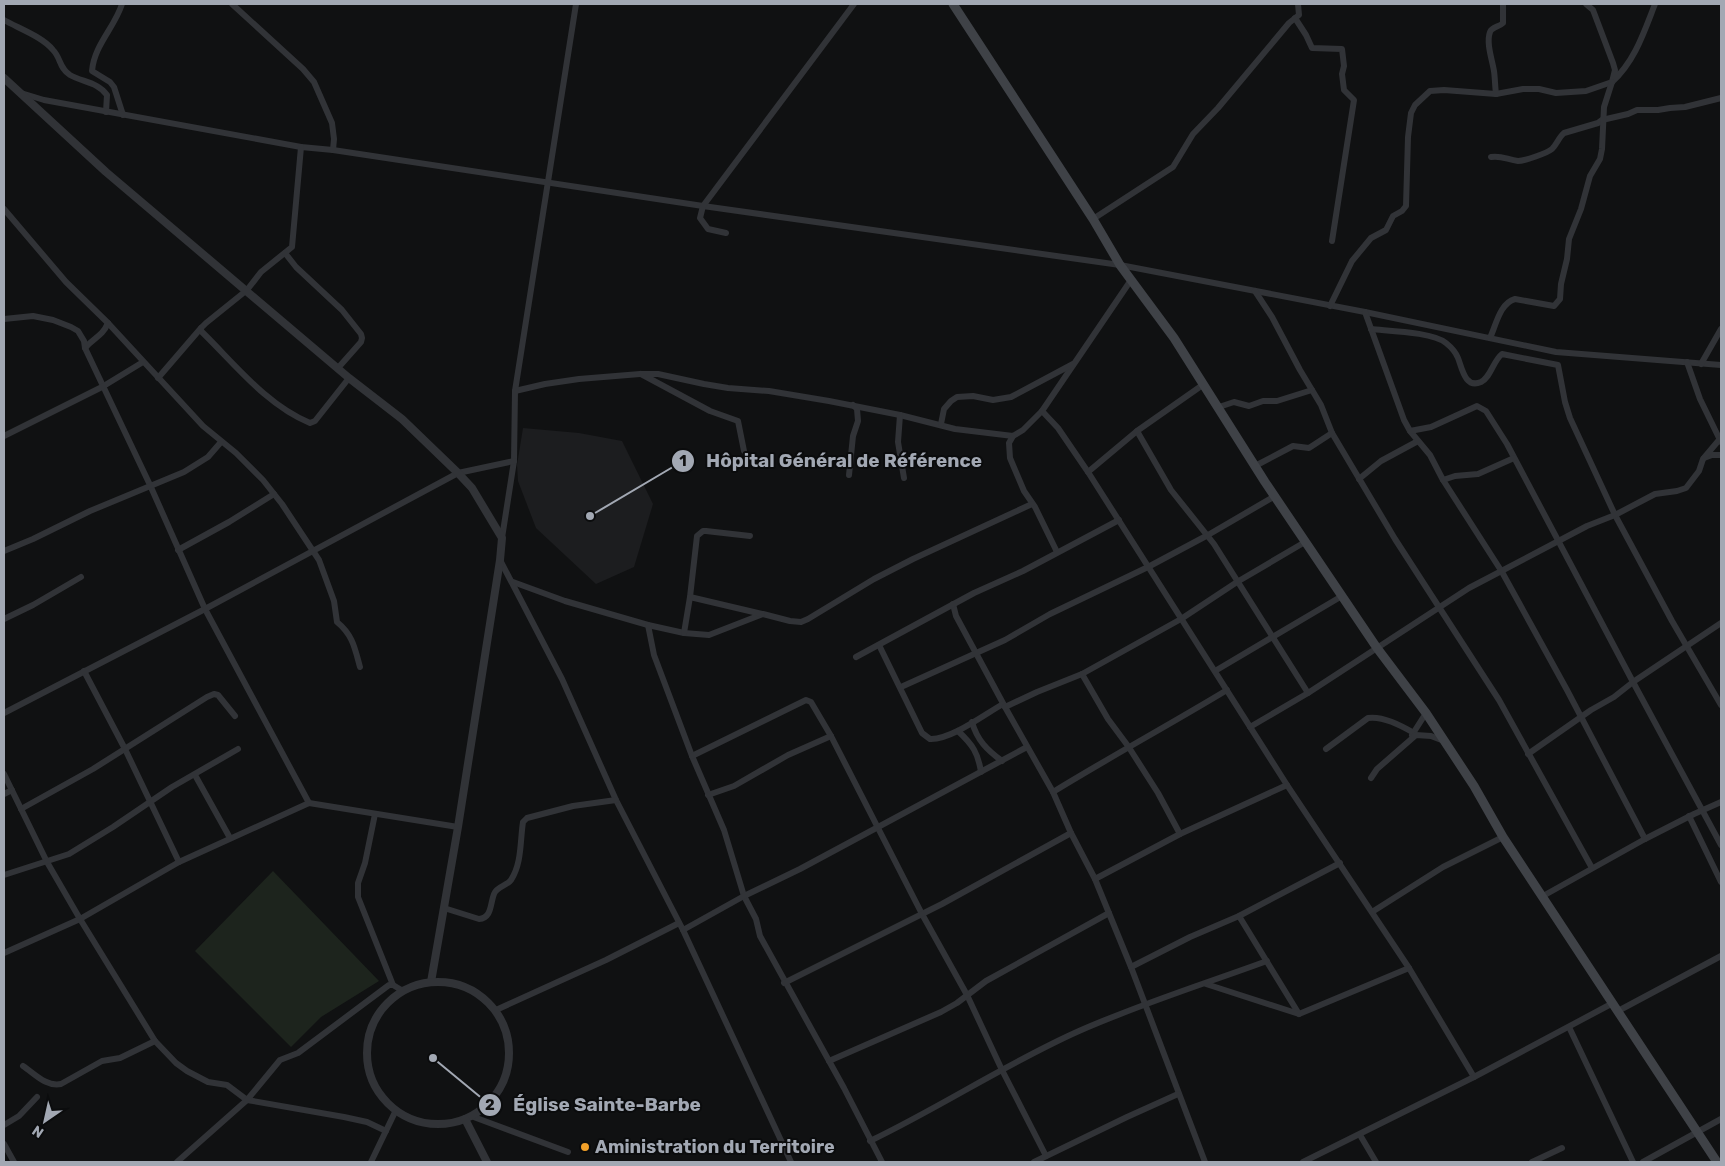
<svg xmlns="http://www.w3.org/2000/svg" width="1725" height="1166" font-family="Rubik,sans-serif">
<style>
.built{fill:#1c1d1f}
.green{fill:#1d241d}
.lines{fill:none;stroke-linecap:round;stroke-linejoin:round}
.minor{stroke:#313337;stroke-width:6}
.tertiary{stroke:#313337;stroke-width:8}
.secondary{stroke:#3f4247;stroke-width:9}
.poi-dot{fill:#f1a029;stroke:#0b0c0d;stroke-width:2}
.labels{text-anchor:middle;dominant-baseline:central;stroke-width:4;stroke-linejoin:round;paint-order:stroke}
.poi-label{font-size:18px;font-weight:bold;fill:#a2a8b3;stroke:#0b0c0d;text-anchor:start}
.leader{fill:none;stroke:#a2a8b3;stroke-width:2}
.callout-dot{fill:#a2a8b3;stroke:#0b0c0d;stroke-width:2}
.mark-label{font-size:15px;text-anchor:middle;font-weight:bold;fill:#111}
.callout-label{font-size:19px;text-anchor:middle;font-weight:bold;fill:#a2a8b3;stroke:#0b0c0d;stroke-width:4;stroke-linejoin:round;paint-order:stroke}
</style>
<rect width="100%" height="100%" fill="#101112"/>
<path class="built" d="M523,428l56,5 43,8 31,63 -19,63 -38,17 -60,-56 -18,-47 -1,-16z"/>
<path class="green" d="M273,871l106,110 -58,36 -30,30 -96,-96z"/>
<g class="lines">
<g class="minor">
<path d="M122,4c-7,23 -28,41 -30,67l18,11 4,5 9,28"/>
<path d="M232,4l71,65 11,13 18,41 2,16 -1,11"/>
<path d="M1586,4l7,6 20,53 2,7 -3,12c23,-21 32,-50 43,-78"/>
<path d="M1295,18l11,17 6,13 30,1 2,17 -2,8 2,16 10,10 -22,141"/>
<path d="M4,20c14,8 39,17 49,30 8,8 6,18 17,25 12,7 28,7 37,20l-1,17"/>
<path d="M21,93l23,7 257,47 32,3 370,56 417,59 245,47 191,40 165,13"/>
<path d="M1496,94c-1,-8 -1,-16 -2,-23 -2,-12 -8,-28 -4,-39 2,-5 9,-5 13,-9v-19"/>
<path d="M301,147l-9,100 -31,25 -14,18 -41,33 -5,5v3c33,32 65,74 109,92l5,-2 34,-43"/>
<path d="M1491,157c10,-2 17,3 27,4 7,0 29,-8 34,-12 5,-5 7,-12 12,-16l34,-10 4,-3 26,-6 9,-4h21l12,-2 15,-1 36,-9"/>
<path d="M4,209l62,73 42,41 95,103 33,27 27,27 19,24 37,56 15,41 3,21c16,13 18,27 23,45"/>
<path d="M1093,219l80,-52 20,-33 25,-26 71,-85 10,-8 -1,-11"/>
<path d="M726,233l-18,-4 -8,-11 3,-12 151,-202"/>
<path d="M285,253l11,14 46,43 19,24 1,4 -1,4 -23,26"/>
<path d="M1255,291l17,26 28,53 21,35 11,28 63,106 104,161 93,168"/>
<path d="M1330,306l22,-45 19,-23 15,-8 7,-14 9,-5 4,-5 2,-69 3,-24 4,-8 15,-14 14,-1 52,4 27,-5h16l17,4 30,-2 26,-9"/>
<path d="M1365,312l39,108 6,11 20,24 13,25 59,92 65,118 78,149"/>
<path d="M4,319l29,-3 20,4 18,7 7,4 6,10 1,7 65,137 55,124 104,194"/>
<path d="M1371,329c18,2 62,3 75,14 5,4 10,10 12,15 4,10 7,31 23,24 10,-5 12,-21 21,-28l56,11 7,37 5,16 45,97 57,106 49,84"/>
<path d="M1490,338c6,-13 10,-35 25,-39l39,7 6,-7 1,-15 6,-25 2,-20 12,-30 9,-33 10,-17 2,-10 2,-42 8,-25"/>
<path d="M85,348c9,-11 17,-11 23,-25"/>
<path d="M1687,362l13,37 21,43"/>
<path d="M1701,364l20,-35"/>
<path d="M641,374l69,37 28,10 6,30"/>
<path d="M158,378l43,-50"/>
<path d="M515,391l30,-7 34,-5 61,-5h18l46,10 24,4 41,3 60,10 71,14 55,14 58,7 10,-6 19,-19 89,-131"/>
<path d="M1219,407l15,-5 15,4 14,-5h14l35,-11"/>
<path d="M1042,411l16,17 30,44 199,313 122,183 65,109"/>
<path d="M900,415l-2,27 6,36"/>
<path d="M941,424l3,-15 7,-8 6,-4 16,-1 20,4 18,-3 62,-33"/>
<path d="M1137,431l34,59 43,54 94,149"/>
<path d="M1410,431l21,-4 46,-21 9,5 21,33 126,238 88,163"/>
<path d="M4,436l98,-49 41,-25"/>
<path d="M1013,436l-4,7 1,15 14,33 11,16 22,45"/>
<path d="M1704,458l8,-3h9"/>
<path d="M1255,466l38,-20 16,2 23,-15"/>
<path d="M1088,472l49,-41 67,-47"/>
<path d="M849,475l4,-39 5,-15 -1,-12 -4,-4"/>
<path d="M1359,479l22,-18 37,-20"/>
<path d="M1443,480l12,-4 23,-2 36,-16"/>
<path d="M502,538l12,-77 1,-70 61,-387"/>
<path d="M178,550l51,-28 45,-28"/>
<path d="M4,551l29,-12 57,-28 94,-39 24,-15 13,-15"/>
<path d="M500,560l62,119 54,121 67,130 108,232"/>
<path d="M513,582l52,19 83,24 36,8 25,2 54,-21 27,7 11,1 7,-3 66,-40 39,-20 119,-55"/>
<path d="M690,597l7,-61 6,-5h3l44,5"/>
<path d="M953,604l3,12 49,91 48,85 18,41 24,46 36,88 74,195"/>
<path d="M4,619l29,-14 48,-28"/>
<path d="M648,625l6,30 38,101 32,74 20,66 12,23 4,17 84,152 38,74"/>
<path d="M684,633l6,-36 72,17"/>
<path d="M879,645l43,88 8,6c21,1 55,-25 73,-35"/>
<path d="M856,657l118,-64 49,-22 96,-51"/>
<path d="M84,671l41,78 54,113"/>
<path d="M1215,671l127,-75"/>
<path d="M1082,674l26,45 20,27 30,47 22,41"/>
<path d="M901,687l104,-47 45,-26 98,-47 60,-32 67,-39"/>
<path d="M1005,707l32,-15 45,-18 99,-55 56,-37 68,-40"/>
<path d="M4,713l201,-104 253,-136 56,-12"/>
<path d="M972,722c5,18 15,28 30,39"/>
<path d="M1250,727l58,-34 161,-105 118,-62 28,-11 40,-21 22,-3 9,-3 13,-17 4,-12 16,-19"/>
<path d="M958,731c15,14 20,22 23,41"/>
<path d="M1412,735l14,-22"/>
<path d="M1326,749l42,-31c15,-2 32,7 46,15"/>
<path d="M1528,754l63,-44 23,-13 19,-15 88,-59"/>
<path d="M692,756l114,-56 5,2 20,34 91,178 45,81 35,75 44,86"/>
<path d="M4,774l43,88 33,57 75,122 21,22 11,8 21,11 19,3 20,15 97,17 23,5 19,9"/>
<path d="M195,775l35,63"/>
<path d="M1371,778l6,-9 39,-34 15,1 13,5"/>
<path d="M1053,792c57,-35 116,-67 174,-102"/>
<path d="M4,794l8,-4"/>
<path d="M708,795l26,-9 54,-31 43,-19"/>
<path d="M21,809l72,-40 114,-72 7,-3 4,1 17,21"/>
<path d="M375,814l-10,49 -7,20v14l35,88"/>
<path d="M1689,816l32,66"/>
<path d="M4,875l65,-21 44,-27 59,-40 66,-38"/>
<path d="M1095,879l85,-45 107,-49"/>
<path d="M1543,896l102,-57 49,-25 27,-12"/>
<path d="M444,908l35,11c13,-1 11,-15 15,-25 3,-8 13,-8 17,-14 11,-17 9,-39 12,-58l4,-4 46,-12 43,-6"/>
<path d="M1372,912l71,-45 60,-30"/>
<path d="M1239,916l60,98"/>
<path d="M683,930l61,-34 56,-27 227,-122"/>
<path d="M4,953l76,-34 99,-57 130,-59 149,24"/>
<path d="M1131,967l59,-30 49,-21 101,-53"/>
<path d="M784,983l158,-79 129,-71"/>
<path d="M1206,984l93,30 110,-46"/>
<path d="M496,1010l110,-50 73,-37"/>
<path d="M1618,1011l103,-55"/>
<path d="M1569,1027l64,135"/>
<path d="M829,1061l112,-49 16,-9 29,-22 123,-68"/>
<path d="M23,1066c12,8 23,21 38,18l41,-23 18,-3 35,-17"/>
<path d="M471,1116l97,36"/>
<path d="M4,1125l15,-9 18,-19"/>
<path d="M1360,1135l16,27"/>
<path d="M870,1141c71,-34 137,-78 209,-110 61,-27 125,-47 188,-70"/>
<path d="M4,1144l10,18"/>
<path d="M177,1162l70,-62 33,-40 18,-7 91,-68h4l10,6"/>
<path d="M371,1162l25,-52"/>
<path d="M1034,1162l93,-45 51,-23"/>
<path d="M1303,1162l171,-85 139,-74"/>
<path d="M1532,1162l30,-14"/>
<path d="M1643,1162l78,-43"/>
</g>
<g class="tertiary">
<path d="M4,78l102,94 243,206 53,41 56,54 14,15 30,50 -2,22 -42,267 -27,155"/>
<circle cx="438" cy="1053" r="71"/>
<path d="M465,1119l22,43"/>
</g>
<path class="secondary" d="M953,4l140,215 27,46 54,73 91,144 112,166 49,65 48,73 29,51 214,325"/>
</g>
<circle class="poi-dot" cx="585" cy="1147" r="5"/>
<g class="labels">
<g class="poi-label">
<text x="595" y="1147">Aministration du Territoire</text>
</g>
</g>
<path class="leader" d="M590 516L683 461M433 1058L490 1105"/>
<g class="callout-dot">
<circle cx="590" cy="516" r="5"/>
<circle cx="433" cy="1058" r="5"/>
<circle cx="683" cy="461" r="12"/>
<circle cx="490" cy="1105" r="12"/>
</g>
<g class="mark-label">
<text x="683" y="466">1</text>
<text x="490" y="1110">2</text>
</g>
<g class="callout-label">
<text x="844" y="467">Hôpital Général de Référence</text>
<text x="607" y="1111">Église Sainte-Barbe</text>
</g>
<rect width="1725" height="1166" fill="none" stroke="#a2a8b3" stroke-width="10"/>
<g transform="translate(45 1121) rotate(214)" stroke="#0b0c0d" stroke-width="4" paint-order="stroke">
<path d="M0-4L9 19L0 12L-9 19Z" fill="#a2a8b3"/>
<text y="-8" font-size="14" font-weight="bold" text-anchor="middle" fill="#a2a8b3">N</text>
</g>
</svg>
